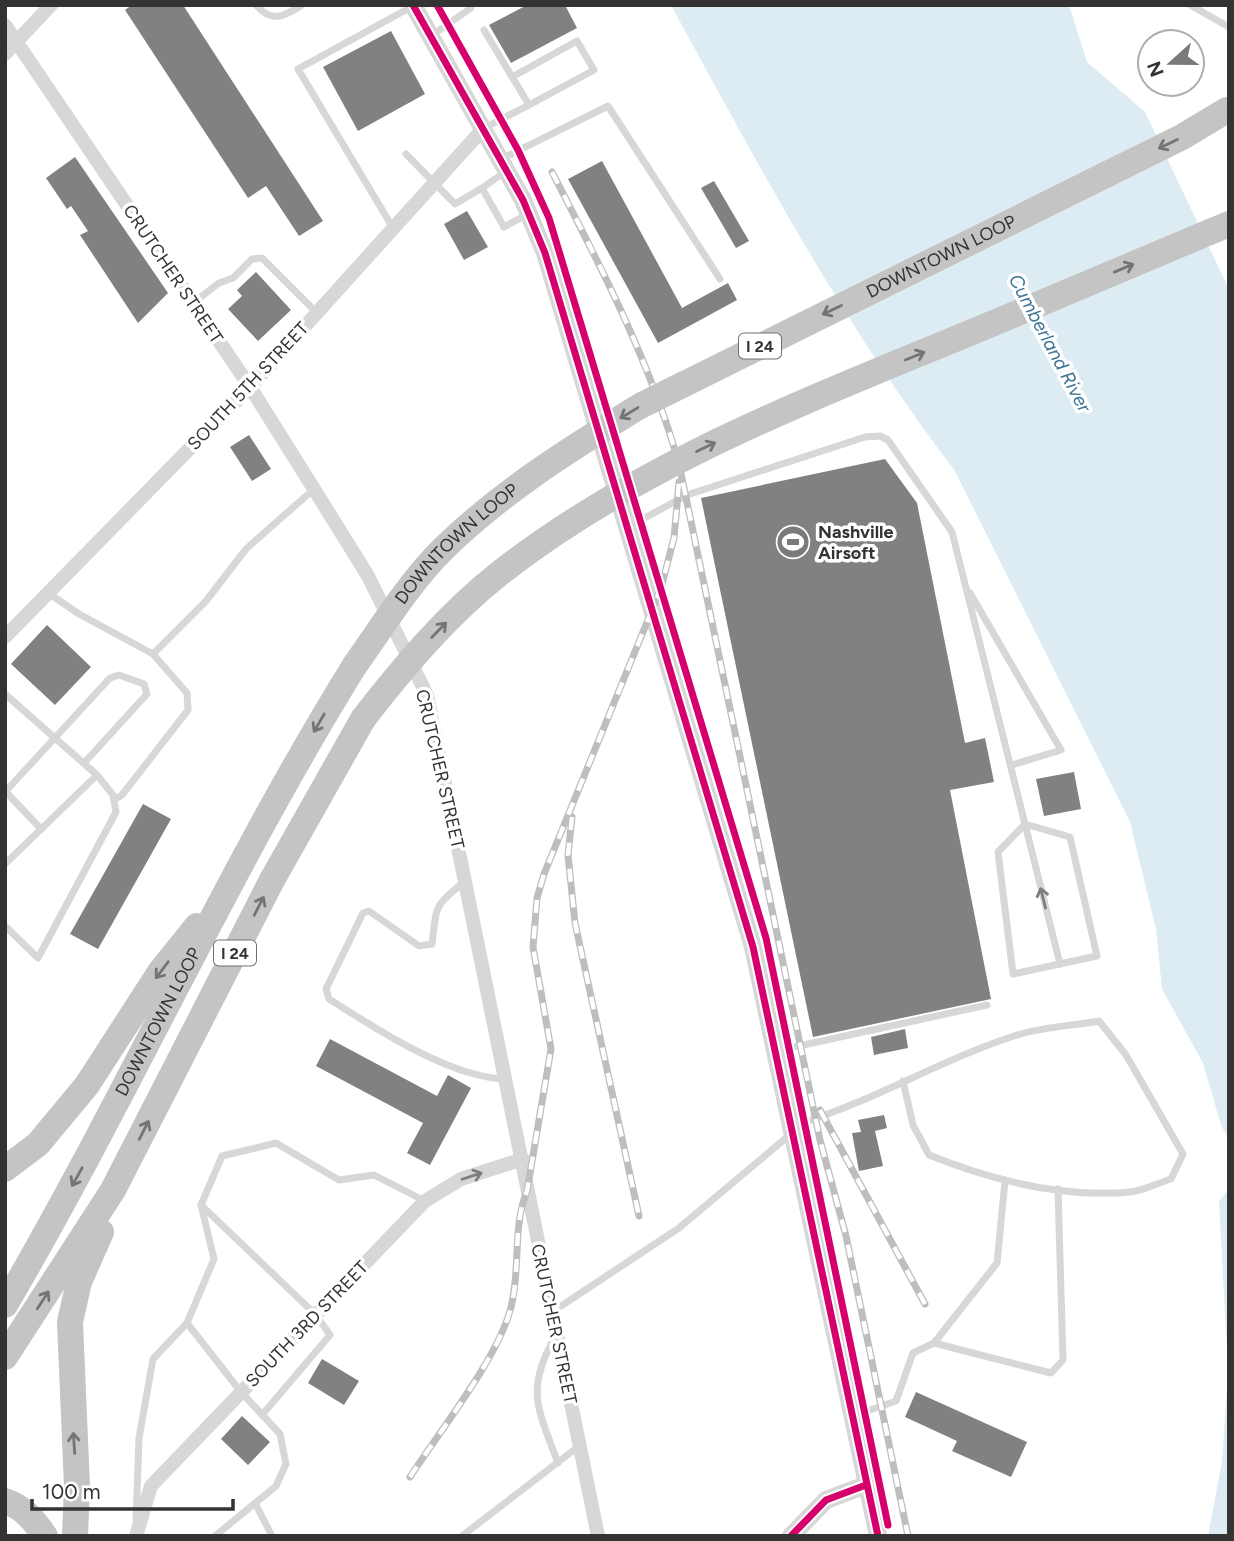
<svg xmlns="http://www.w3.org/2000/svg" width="1234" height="1541" font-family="Figtree,sans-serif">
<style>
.water{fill:#ddebf3}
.building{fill:#818181}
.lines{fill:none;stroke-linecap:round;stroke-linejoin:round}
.service{stroke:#d7d7d7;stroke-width:7}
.minor{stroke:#d7d7d7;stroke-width:14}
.tertiary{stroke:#d7d7d7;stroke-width:18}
.motorway{stroke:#c4c4c4;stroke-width:26}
.rail-casing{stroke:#bebebe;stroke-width:7}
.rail{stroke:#fff;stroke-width:4.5;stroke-dasharray:13;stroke-linecap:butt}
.motorway-bridge{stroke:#c4c4c4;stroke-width:26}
.cycleway-casing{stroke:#fff;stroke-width:11}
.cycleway{stroke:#d6006c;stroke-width:7}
.oneway{stroke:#747474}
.oneway2{stroke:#7d7d7d}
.labels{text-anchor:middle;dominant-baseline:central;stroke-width:7;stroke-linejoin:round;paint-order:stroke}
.shield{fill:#fff;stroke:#707070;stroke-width:2}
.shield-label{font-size:16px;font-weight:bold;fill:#333}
.street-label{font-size:18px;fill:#333;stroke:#fff}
.poi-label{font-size:18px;font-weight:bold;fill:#333;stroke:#fff;text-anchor:start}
.water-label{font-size:19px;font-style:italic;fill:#3f7597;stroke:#fff}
</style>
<rect width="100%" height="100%" fill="#fff"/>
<g class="water">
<path d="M671,5h398l18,57 58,50 84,177v851l-8,-15 -18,-62 -41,-74 -6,-60 -26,-107 -175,-351c-111,-145 -197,-306 -284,-466z"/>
<path d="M1229,1189v347h-21l14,-74 6,-92 -9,-169z"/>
</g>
<g class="building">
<path d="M132,5h51l140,216 -24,15 -33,-50 -18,12 -123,-188z"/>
<path d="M527,5h38l12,23 -66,35 -22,-38z"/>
<path d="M391,31l34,63 -67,37 -35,-64z"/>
<path d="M75,157l93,136 -30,30 -58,-88 8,-4 -17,-25 -4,3 -21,-31z"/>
<path d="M602,161l80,147 46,-25 9,17 -79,43 -90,-164z"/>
<path d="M714,181l35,60 -13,7 -35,-60z"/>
<path d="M467,211l21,36 -24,13 -20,-36z"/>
<path d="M256,272l35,38 -33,31 -30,-32 14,-13 -5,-6z"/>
<path d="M249,435l22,34 -19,12 -22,-34z"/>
<path d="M885,459l32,44 48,240 20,-5 9,44 -44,8 41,209 -178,38 -112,-539z"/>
<path d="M47,625l44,42 -36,38 -44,-41z"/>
<path d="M1074,772l7,37 -37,7 -8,-37z"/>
<path d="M143,804l28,15 -73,130 -28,-15z"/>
<path d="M905,1029l3,19 -34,7 -3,-18z"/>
<path d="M330,1039l107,57 11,-21 23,13 -41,77 -23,-12 16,-30 -107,-57z"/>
<path d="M884,1115l3,13 -12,3 8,35 -24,5 -7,-38 9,-1 -3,-12z"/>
<path d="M322,1359l37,22 -15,24 -36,-22z"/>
<path d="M916,1392l111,50 -16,35 -59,-26 5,-10 -52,-24z"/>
<path d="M242,1416l28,26 -22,23 -27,-26z"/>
</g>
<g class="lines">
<g class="service">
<path d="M256,5c15,18 28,12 46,0"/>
<path d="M1190,5l39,22"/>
<path d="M484,30l45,75 -45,23"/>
<path d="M431,36l40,-28 -1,-3"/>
<path d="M512,77l65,-36 17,29 -65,35"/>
<path d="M406,154l49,50 27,-16"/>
<path d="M501,159l107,-53 112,173"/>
<path d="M505,172l-23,16 22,39 24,-13"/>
<path d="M393,228l-95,-159 115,-63"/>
<path d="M193,303l26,-20 14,-5 19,-19 10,-1 55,55"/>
<path d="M628,527l59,-32 178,-58 15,-1 8,4 64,92 108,432"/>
<path d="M48,593l31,21 74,40 53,-53 40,-52 68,-60"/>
<path d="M970,593l91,157 -49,15"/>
<path d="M5,694l92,81 16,20 3,17 -78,146 -33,-32"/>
<path d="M5,792l105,-114 9,-3 25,9 3,10 -63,69"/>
<path d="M6,792l35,37"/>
<path d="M114,800l8,-5 66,-85 -1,-17 -34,-39"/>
<path d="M1025,824l45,13 27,119 -84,18 -15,-122z"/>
<path d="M5,864l92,-89"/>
<path d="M465,881c-32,26 -28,24 -33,63l-13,2 -50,-35 -6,2 -37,76 3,10c46,29 121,79 177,80"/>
<path d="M776,1051l211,-46"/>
<path d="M201,1205l13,54 -27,64 54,69 39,42 6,30 -10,22 -61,50"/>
<path d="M552,1312l127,-84 126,-106c72,-23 138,-63 209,-86 26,-9 57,-10 85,-15l27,34 57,99 -12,25c-13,4 -28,12 -41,13 -68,6 -139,-12 -201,-37l-16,-30 -10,-44"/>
<path d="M556,1335c-31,54 -19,72 2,128"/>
<path d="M934,1343l117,30 12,-13 -5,-171"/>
<path d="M262,1415l68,-80 -14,-20 -115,-110 21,-49 54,-13 63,37 35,-5 51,26"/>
<path d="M853,1416l43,-15 17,-48 21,-10 63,-80 8,-82"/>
<path d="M255,1503l17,33"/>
<path d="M136,1520l3,-82 14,-79 34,-36"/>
<path d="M462,1536l117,-90"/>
</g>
<g class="minor">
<path d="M5,25l245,362 64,102 54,87 59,119 171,841"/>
<path d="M5,54l46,-49"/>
<path d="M5,637l245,-250 233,-258"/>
<path d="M136,1536l15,-50 274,-285 36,-22 62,-20"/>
</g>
<g class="tertiary">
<path d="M413,5l110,195 22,53 208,694 125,589"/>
<path d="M791,1536l35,-36 40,-15"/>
</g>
<g class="motorway">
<path d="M5,1169l33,-25 49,-59 73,-113 37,-46"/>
<path id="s1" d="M5,1305c123,-210 222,-434 350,-640"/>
<path d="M5,1357l108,-167 159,-310 91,-161"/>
<path d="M5,1501c18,6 29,19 40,35"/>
<path d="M75,1536l2,-49 -7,-165 9,-40 22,-50"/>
</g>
<defs>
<g id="rail">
<path d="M552,172c49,95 98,189 127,292l141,676 26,96 62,300"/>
<path d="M572,817l-4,38 7,68 64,293"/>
<path d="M820,1110l105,194"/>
<path d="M410,1477c29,-45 89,-120 101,-170 10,-38 1,-80 16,-116l24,-142 -18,-102 4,-49 7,-24 117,-286 13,-50 5,-56"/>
</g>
</defs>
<use href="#rail" class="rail-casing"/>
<use href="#rail" class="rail"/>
<g class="motorway-bridge">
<path id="s2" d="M355,665c27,-38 54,-82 87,-115 59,-58 128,-101 198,-144l542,-269 45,-27"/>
<path d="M363,719c41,-53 85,-105 137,-146 128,-100 278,-161 426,-222 101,-41 202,-85 303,-127"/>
</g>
<defs>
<g id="cycleway">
<path d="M413,5l110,195 22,53 208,694 125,589"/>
<path d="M437,5l81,145 31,68 217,720 122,587"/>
<path d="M791,1536l35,-36 40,-15"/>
</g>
</defs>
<use href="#cycleway" class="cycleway-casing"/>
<use href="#cycleway" class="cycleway"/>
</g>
<defs><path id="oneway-shaft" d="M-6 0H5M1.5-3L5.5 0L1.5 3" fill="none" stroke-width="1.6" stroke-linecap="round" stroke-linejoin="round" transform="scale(1.75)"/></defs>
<g class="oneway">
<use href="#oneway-shaft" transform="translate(1168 144) rotate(154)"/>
<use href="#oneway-shaft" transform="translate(1124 268) rotate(-23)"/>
<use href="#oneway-shaft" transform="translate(832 310) rotate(154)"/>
<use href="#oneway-shaft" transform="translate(915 356) rotate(-22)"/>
<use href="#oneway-shaft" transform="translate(629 413) rotate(149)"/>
<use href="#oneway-shaft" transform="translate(706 447) rotate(-26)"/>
<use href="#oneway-shaft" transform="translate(439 630) rotate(-46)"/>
<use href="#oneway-shaft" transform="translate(319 723) rotate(120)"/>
<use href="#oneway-shaft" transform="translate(259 906) rotate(-63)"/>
<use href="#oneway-shaft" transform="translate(162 970) rotate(127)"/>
<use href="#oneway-shaft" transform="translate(144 1130) rotate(-63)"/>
<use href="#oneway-shaft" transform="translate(77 1177) rotate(119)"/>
<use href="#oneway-shaft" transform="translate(43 1300) rotate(-57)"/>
<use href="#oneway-shaft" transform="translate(74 1443) rotate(-94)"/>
</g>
<g class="oneway2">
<use href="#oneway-shaft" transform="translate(1043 898) rotate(-104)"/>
<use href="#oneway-shaft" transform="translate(472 1176) rotate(-18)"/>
</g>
<defs>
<symbol id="stadium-disc" viewBox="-11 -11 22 22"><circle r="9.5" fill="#7a7a7a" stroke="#fff"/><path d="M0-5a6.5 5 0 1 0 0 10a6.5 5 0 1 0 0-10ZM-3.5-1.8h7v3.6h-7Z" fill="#fff"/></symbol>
</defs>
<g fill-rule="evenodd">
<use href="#stadium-disc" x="774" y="523" width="38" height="38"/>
</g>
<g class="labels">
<g class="shield">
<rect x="739" y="333.5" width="42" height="25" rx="5"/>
<rect x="214" y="940.5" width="42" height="25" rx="5"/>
</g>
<g class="shield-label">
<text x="760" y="346">I 24</text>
<text x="235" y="953">I 24</text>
</g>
<g class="street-label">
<text stroke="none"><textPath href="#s2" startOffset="726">DOWNTOWN LOOP</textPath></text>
<text transform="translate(173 274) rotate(56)">CRUTCHER STREET</text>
<text transform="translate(248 386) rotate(-47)">SOUTH 5TH STREET</text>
<text stroke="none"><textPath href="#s2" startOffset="159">DOWNTOWN LOOP</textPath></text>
<text transform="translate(440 769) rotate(77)">CRUTCHER STREET</text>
<text stroke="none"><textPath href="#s1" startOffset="322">DOWNTOWN LOOP</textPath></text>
<text transform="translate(307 1324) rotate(-46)">SOUTH 3RD STREET</text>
<text transform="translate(554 1324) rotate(78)">CRUTCHER STREET</text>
</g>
<g class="poi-label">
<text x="818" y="532">Nashville<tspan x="818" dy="21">Airsoft</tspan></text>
</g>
<g class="water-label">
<text transform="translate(1050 343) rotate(62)">Cumberland River</text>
</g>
</g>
<rect width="1234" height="1541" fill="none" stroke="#333333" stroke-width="14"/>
<g transform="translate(1171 63) rotate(249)"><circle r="33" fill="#ffffff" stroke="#adadad" stroke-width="2"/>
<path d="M0-5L12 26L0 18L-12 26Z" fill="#7a7a7a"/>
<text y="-10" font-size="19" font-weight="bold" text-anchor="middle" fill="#333333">N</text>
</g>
<path d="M32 1499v10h201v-10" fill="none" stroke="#333333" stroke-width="3.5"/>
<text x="42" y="1499" font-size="21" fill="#333333" stroke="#ffffff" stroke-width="5" paint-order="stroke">100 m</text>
</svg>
